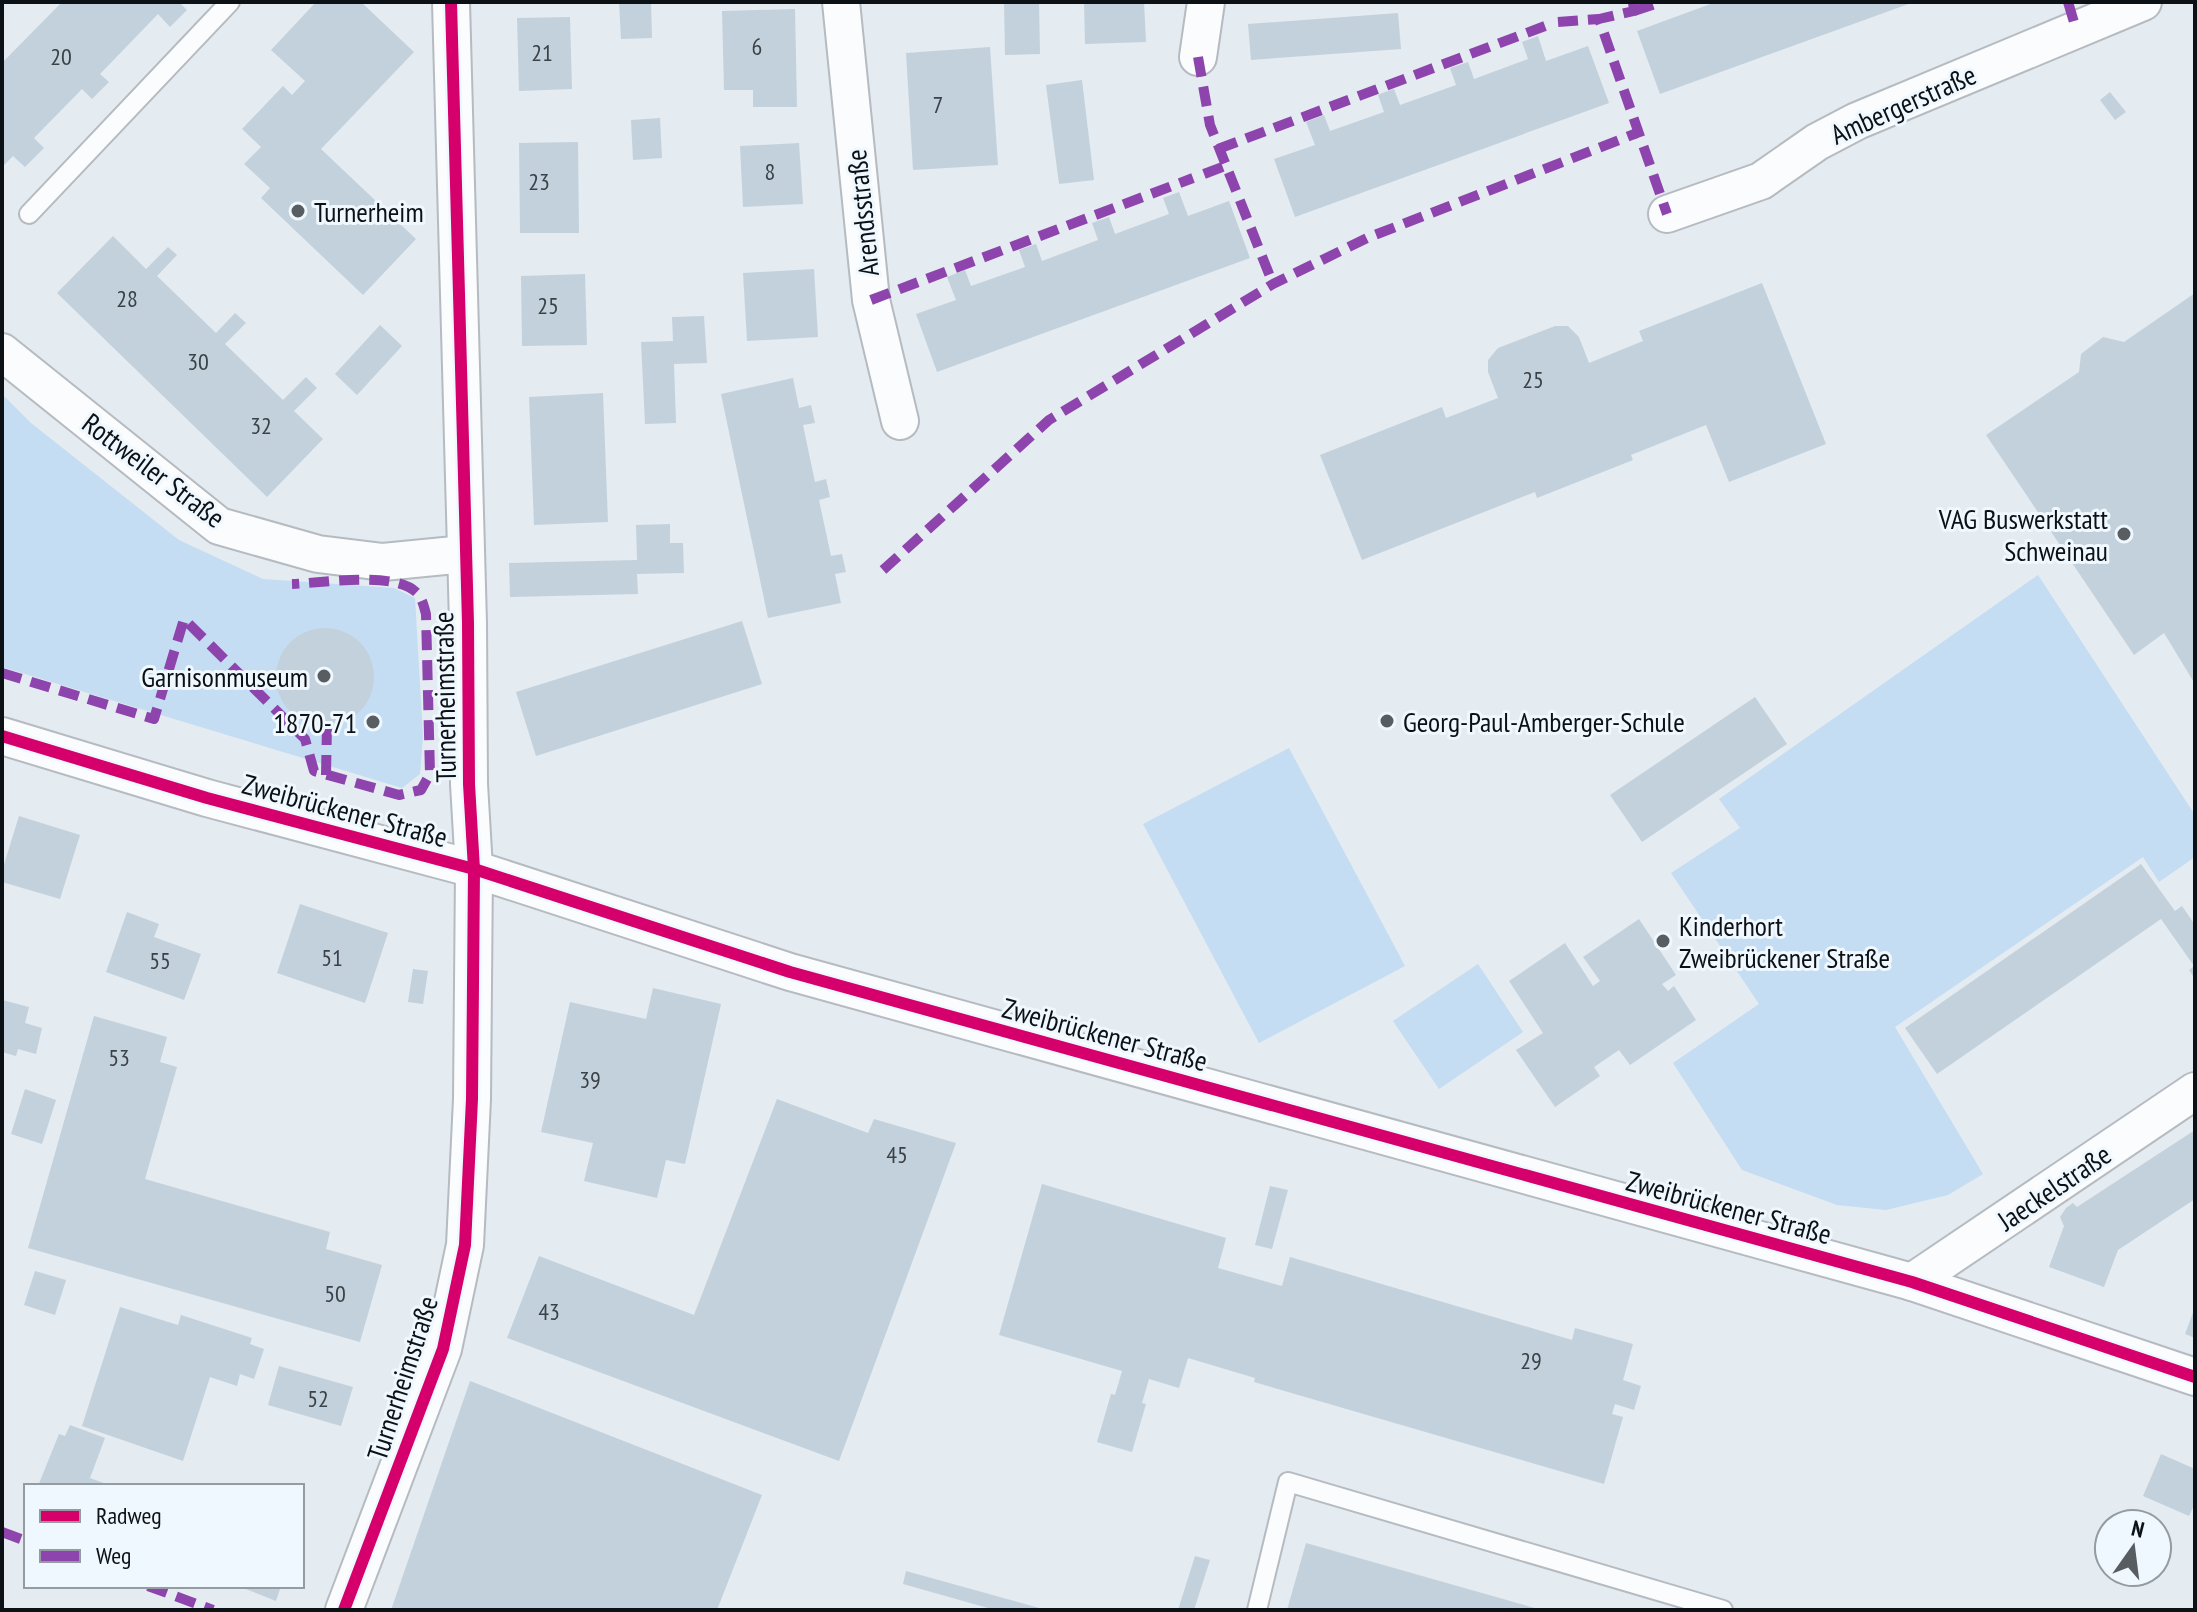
<svg xmlns="http://www.w3.org/2000/svg" width="2197" height="1612" font-family="'PT Sans Narrow',sans-serif">
<style>
.green{fill:#c4ddf2}
.building{fill:#c3d1dc}
.lines{fill:none;stroke-linecap:round;stroke-linejoin:round}
.lane-casing{stroke:#b5bbc0;stroke-width:22}
.street-casing{stroke:#b5bbc0;stroke-width:40}
.lane{stroke:#fbfcfd;stroke-width:18}
.street{stroke:#fbfcfd;stroke-width:36}
.quiet{stroke:#8e44ad;stroke-width:10;stroke-dasharray:20 10;stroke-linecap:butt}
.cycleway-casing{stroke:#f0f8ff;stroke-width:17}
.cycleway{stroke:#d6006c;stroke-width:12}
.poi-dot{fill:#585d62;stroke:#f0f8ff;stroke-width:3}
.labels{text-anchor:middle;dominant-baseline:central;stroke-width:6;stroke-linejoin:round;paint-order:stroke}
.number-label{font-size:24px;fill:#3a4147}
.street-label{font-size:28px;fill:#0c1115;stroke:#f0f8ff}
.poi-label{font-size:28px;fill:#0c1115;stroke:#f0f8ff;text-anchor:start}
</style>
<rect width="100%" height="100%" fill="#e4ebf1"/>
<g class="green">
<path d="M2,394l29,29 148,117 84,39 131,9 21,10 8,138 -3,38 -18,14 -400,-121z"/>
<path d="M2038,575l157,240v42l-36,25 -16,-25 -248,170 88,147 -35,21 -62,15 -49,-5 -95,-35 -69,-107 86,-59 -88,-131 69,-45 -21,-29z"/>
<path d="M1289,748l116,218 -146,77 -116,-219z"/>
<path d="M1478,964l45,68 -84,57 -46,-68z"/>
</g>
<g class="building">
<path d="M62,2h117l8,8 -17,17 -12,-13 -58,60 9,8 -17,17 -10,-10 -48,49 10,10 -19,19 -12,-11 -11,11v-104z"/>
<path d="M316,2h45l53,50 -93,97 95,90 -53,56 -102,-97 9,-10 -26,-24 17,-17 -19,-18 41,-43 9,9 13,-14 -34,-31z"/>
<path d="M619,2h32l1,36 -31,1z"/>
<path d="M1004,2h35l1,52 -35,1z"/>
<path d="M1084,2h60l2,40 -61,2z"/>
<path d="M1716,2h198l-254,92 -23,-63z"/>
<path d="M795,9l2,98h-44v-17h-29l-2,-79z"/>
<path d="M1398,13l3,36 -150,11 -3,-36z"/>
<path d="M570,17l2,72 -53,2 -2,-73z"/>
<path d="M1538,36l8,25 42,-15 21,57 -314,114 -21,-58 41,-14 -9,-23 18,-7 6,16 54,-19 -6,-17 7,-3 9,-3 6,16 56,-20 -6,-17 18,-6 6,17 54,-20 -6,-17z"/>
<path d="M990,47l8,118 -85,5 -7,-117z"/>
<path d="M1082,80l12,100 -35,4 -13,-99z"/>
<path d="M2110,92l16,20 -11,8 -15,-20z"/>
<path d="M660,118l2,40 -29,2 -2,-40z"/>
<path d="M578,142l1,91h-59l-1,-90z"/>
<path d="M799,143l4,61 -60,3 -3,-61z"/>
<path d="M1179,192l9,24 41,-15 21,57 -313,114 -21,-58 40,-14 -9,-23 18,-7 6,16 54,-19 -6,-17 17,-6 6,17 56,-21 -6,-17 17,-6 6,17 54,-20 -6,-16z"/>
<path d="M113,236l33,33 22,-22 9,8 -20,21 59,57 19,-20 11,10 -21,21 58,56 23,-23 11,11 -23,23 29,28 -56,58 -210,-204z"/>
<path d="M814,269l4,68 -71,4 -4,-68z"/>
<path d="M585,274l2,71 -65,1 -1,-70z"/>
<path d="M1762,283l64,161 -97,38 -23,-57 -75,30 2,5 -96,38 -2,-6 -173,68 -42,-105 122,-48 4,11 52,-20 -10,-26v-12l10,-12 57,-22h13l11,11 10,26 54,-22 -4,-10z"/>
<path d="M2195,293v391l-31,-51 -30,22 -148,-220 93,-63 2,-18 22,-17 21,5z"/>
<path d="M704,316l3,47 -33,1 2,59 -31,1 -4,-82 32,-1 -1,-24z"/>
<path d="M380,325l22,21 -45,49 -22,-21z"/>
<path d="M793,378l6,30 12,-3 4,18 -12,2 12,57 11,-3 4,18 -11,3 12,56 11,-2 4,18 -11,2 6,29 -73,15 -47,-224z"/>
<path d="M603,393l5,129 -74,3 -5,-128z"/>
<path d="M670,524v19h13l1,30 -47,1 1,20 -128,3 -1,-34 128,-3 -1,-35z"/>
<path d="M742,621l20,63 -226,72 -20,-64z"/>
<circle cx="325" cy="677" r="49"/>
<path d="M1755,697l32,47 -145,98 -32,-47z"/>
<path d="M19,816l61,19 -20,64 -58,-17v-11z"/>
<path d="M2141,864l34,47 7,-5 13,19v54l-6,-9 5,-4 -33,-47 -224,155 -32,-46z"/>
<path d="M300,904l88,29 -23,70 -88,-30z"/>
<path d="M127,912l32,12 -5,13 47,17 -17,46 -78,-28z"/>
<path d="M1639,919l37,56 -14,9 6,7 6,-5 22,34 -66,45 -11,-15 -25,17 6,9 -45,31 -39,-57 27,-17 -34,-52 56,-38 28,43 7,-5 -17,-24z"/>
<path d="M413,969l15,2 -5,33 -15,-2z"/>
<path d="M653,988l68,16 -36,160 -19,-4 -9,38 -73,-17 9,-38 -52,-11 29,-130 76,17z"/>
<path d="M2,1000l27,7 -4,16 17,5 -6,26 -18,-5 -2,7 -14,-4z"/>
<path d="M94,1016l73,21 -7,25 17,5 -32,112 185,53 -4,17 56,16 -22,77 -332,-94z"/>
<path d="M25,1089l31,11 -14,44 -31,-10z"/>
<path d="M777,1099l91,34 6,-14 82,24 -117,318 -332,-123 32,-82 155,59z"/>
<path d="M2195,1130v69l-77,51 -14,37 -55,-20 15,-41 -4,-9 6,-9 7,-5 4,4z"/>
<path d="M1042,1184l184,54 -8,30 64,18 8,-29 282,83 3,-12 58,16 -10,36 18,6 -7,24 -19,-6 -3,10 11,3 -19,67 -350,-102 1,-4 -67,-20 -9,30 -30,-9 -7,24 4,1 -14,48 -35,-10 14,-48 4,1 7,-24 -123,-36z"/>
<path d="M1270,1186l18,4 -16,59 -17,-4z"/>
<path d="M35,1271l31,9 -11,35 -31,-10z"/>
<path d="M120,1307l58,18 3,-10 71,23 -2,6 14,5 -10,30 -14,-5 -3,12 -27,-9 -27,84 -101,-35z"/>
<path d="M2195,1307v31l-10,-4z"/>
<path d="M279,1366l74,21 -12,39 -73,-21z"/>
<path d="M470,1381l292,114 -45,115h-326z"/>
<path d="M70,1425l35,13 -15,40 22,8h-74l21,-52 6,2z"/>
<path d="M2161,1454l34,15v34l-6,13 -46,-20z"/>
<path d="M1306,1543l232,66v1h-251z"/>
<path d="M1195,1556l15,4 -16,50h-16z"/>
<path d="M906,1571l137,38 -1,1h-47l-92,-26z"/>
<path d="M238,1586h43l-5,15z"/>
</g>
<g class="lines">
<defs>
<g id="lane">
<path d="M29,214l201,-212"/>
<path d="M1257,1610l31,-128 435,128"/>
</g>
<g id="street">
<path d="M841,2l30,298 29,121"/>
<path d="M1198,57l8,-55"/>
<path d="M1667,214l94,-33 56,-39 40,-21 286,-119"/>
<path d="M2,352l217,174 99,28 65,8 82,-8"/>
<path d="M2,736l205,62 267,71 316,103 1122,310 283,95"/>
<path d="M1912,1282l283,-191"/>
<path d="M344,1610l99,-261 22,-104 7,-146 2,-230 -5,-85 -1,-161 -17,-621"/>
</g>
</defs>
<use href="#lane" class="lane-casing"/>
<use href="#street" class="street-casing"/>
<use href="#lane" class="lane"/>
<use href="#street" class="street"/>
<g class="quiet">
<path d="M1633,2l1,9 -35,8 68,195"/>
<path d="M2068,2l8,27"/>
<path d="M1634,11l27,-9"/>
<path d="M1558,22l41,-3"/>
<path d="M1198,57l12,68 63,159"/>
<path d="M1218,149l327,-123"/>
<path d="M1204,174l21,-8"/>
<path d="M871,300l322,-122"/>
<path d="M883,570l166,-150 224,-136 94,-46 270,-105"/>
<path d="M2,673l152,46 30,-100 121,120 9,32 85,24 22,-5 9,-16 -4,-160c-2,-7 -4,-17 -10,-22 -22,-21 -94,-9 -124,-8"/>
<path d="M326,775l1,-50"/>
<path d="M2,1532l24,9"/>
<path d="M148,1586l65,24"/>
</g>
<defs>
<g id="cycleway">
<path d="M2,736l205,62 267,71 316,103 1122,310 283,95"/>
<path d="M344,1610l99,-261 22,-104 7,-146 2,-230 -5,-85 -1,-161 -17,-621"/>
</g>
</defs>
<use href="#cycleway" class="cycleway-casing"/>
<use href="#cycleway" class="cycleway"/>
</g>
<g class="poi-dot">
<circle cx="298" cy="211" r="8"/>
<circle cx="2124" cy="534" r="8"/>
<circle cx="324" cy="676" r="8"/>
<circle cx="1387" cy="721" r="8"/>
<circle cx="373" cy="722" r="8"/>
<circle cx="1663" cy="941" r="8"/>
</g>
<g class="labels">
<g class="number-label">
<text x="757" y="46">6</text>
<text x="542" y="52">21</text>
<text x="61" y="56">20</text>
<text x="938" y="104">7</text>
<text x="770" y="171">8</text>
<text x="539" y="181">23</text>
<text x="127" y="298">28</text>
<text x="548" y="305">25</text>
<text x="198" y="361">30</text>
<text x="1533" y="379">25</text>
<text x="261" y="425">32</text>
<text x="332" y="957">51</text>
<text x="160" y="960">55</text>
<text x="119" y="1057">53</text>
<text x="590" y="1079">39</text>
<text x="897" y="1154">45</text>
<text x="335" y="1293">50</text>
<text x="549" y="1311">43</text>
<text x="1531" y="1360">29</text>
<text x="318" y="1398">52</text>
</g>
<g class="street-label">
<text transform="translate(1903 104) rotate(-24)">Ambergerstraße</text>
<text transform="translate(862 213) rotate(-96)">Arendsstraße</text>
<text transform="translate(154 470) rotate(37)">Rottweiler Straße</text>
<text transform="translate(444 697) rotate(-91)">Turnerheimstraße</text>
<text transform="translate(345 810) rotate(15)">Zweibrückener Straße</text>
<text transform="translate(1105 1034) rotate(15)">Zweibrückener Straße</text>
<text transform="translate(2054 1187) rotate(-34)">Jaeckelstraße</text>
<text transform="translate(1729 1207) rotate(15)">Zweibrückener Straße</text>
<text transform="translate(402 1378) rotate(-72)">Turnerheimstraße</text>
</g>
<g class="poi-label">
<text x="314" y="211">Turnerheim</text>
<text x="2108" y="518" text-anchor="end">VAG Buswerkstatt<tspan x="2108" dy="32">Schweinau</tspan></text>
<text x="308" y="676" text-anchor="end">Garnisonmuseum</text>
<text x="1403" y="721">Georg-Paul-Amberger-Schule</text>
<text x="357" y="722" text-anchor="end">1870-71</text>
<text x="1679" y="925">Kinderhort<tspan x="1679" dy="32">Zweibrückener Straße</tspan></text>
</g>
</g>
<rect width="2197" height="1612" fill="none" stroke="#0c1115" stroke-width="8"/>
<rect x="24" y="1484" width="280" height="104" fill="#f0f8ff" stroke="#959ca1" stroke-width="2"/>
<rect x="40" y="1510" width="40" height="12" fill="#d6006c" stroke="#959ca1" stroke-width="2"/>
<text x="96" y="1524" font-size="24" fill="#0c1115">Radweg</text>
<rect x="40" y="1550" width="40" height="12" fill="#8e44ad" stroke="#959ca1" stroke-width="2"/>
<text x="96" y="1564" font-size="24" fill="#0c1115">Weg</text>
<g transform="translate(2133 1548) rotate(14)"><circle r="38" fill="#f0f8ff" stroke="#959ca1" stroke-width="2"/>
<path d="M0-6L14 30L0 20L-14 30Z" fill="#585d62"/>
<text y="-12" font-size="22" font-weight="bold" text-anchor="middle" fill="#0c1115">N</text>
</g>
</svg>
